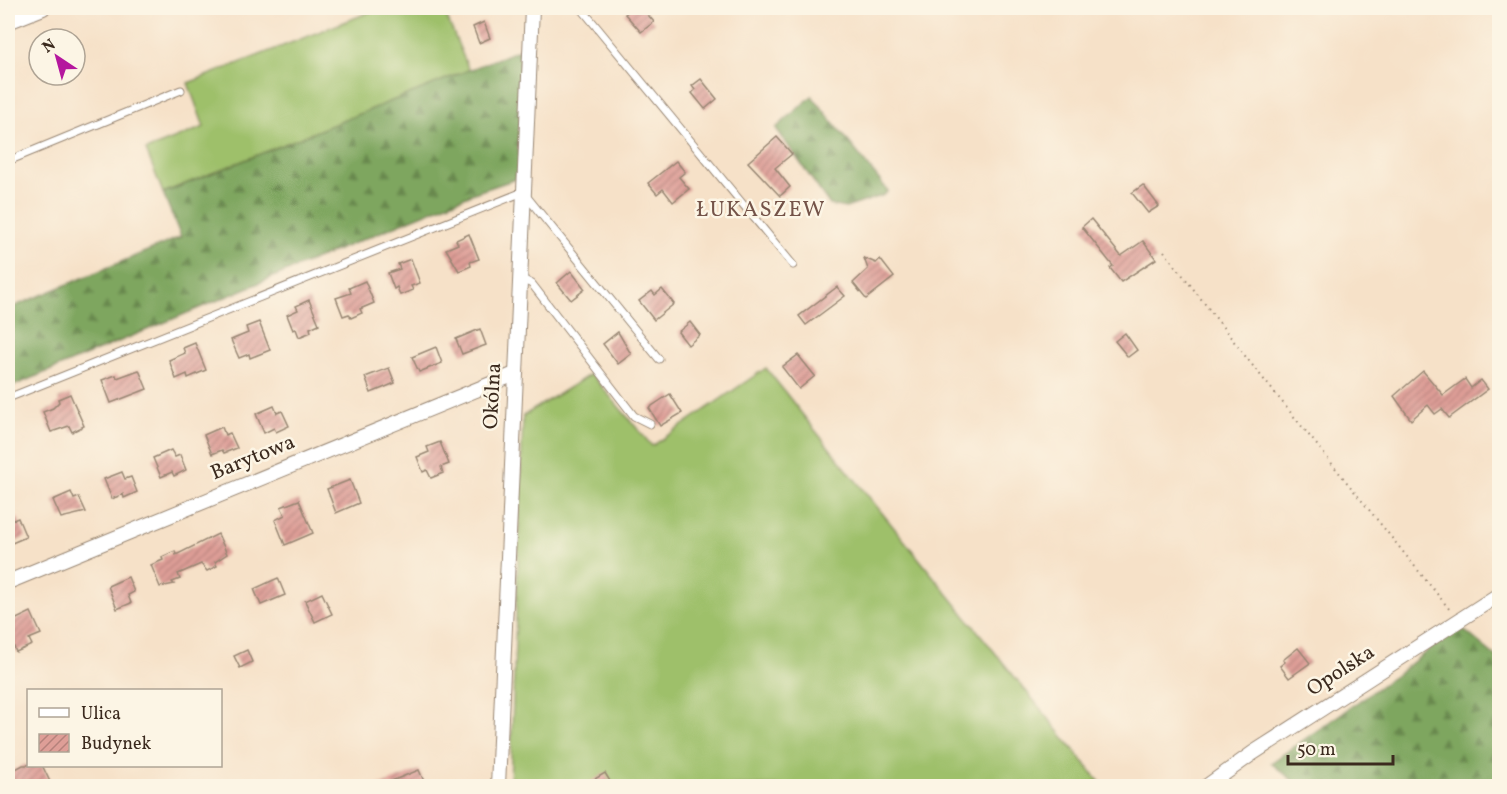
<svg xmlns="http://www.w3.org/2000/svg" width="1507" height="794" font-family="Vollkorn,serif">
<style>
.grass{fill:#9ec06a;stroke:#6c7544;stroke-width:1.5}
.forest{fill:url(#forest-firs);stroke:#5c683e;stroke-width:1.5}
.building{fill:url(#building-hatch)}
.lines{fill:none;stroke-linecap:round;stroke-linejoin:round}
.service-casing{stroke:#988673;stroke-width:9}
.minor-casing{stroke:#988673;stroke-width:16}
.path{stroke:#988673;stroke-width:2;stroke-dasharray:1.5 4.5;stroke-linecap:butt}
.service{stroke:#fff;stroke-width:7}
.minor{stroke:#fff;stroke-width:14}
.labels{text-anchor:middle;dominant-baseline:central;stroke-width:5;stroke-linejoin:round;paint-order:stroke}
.street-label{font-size:21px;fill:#3b2a1e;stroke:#fcf5e5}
.neighbourhood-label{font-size:22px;letter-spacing:1.5px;fill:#745348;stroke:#fcf5e5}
</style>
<defs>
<pattern id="forest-firs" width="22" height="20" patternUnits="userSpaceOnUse" patternTransform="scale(1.5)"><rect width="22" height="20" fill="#7ea65e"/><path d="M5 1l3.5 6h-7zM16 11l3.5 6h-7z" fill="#68874d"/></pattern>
<pattern id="building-hatch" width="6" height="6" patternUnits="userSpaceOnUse" patternTransform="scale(1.5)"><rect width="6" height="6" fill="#de9e97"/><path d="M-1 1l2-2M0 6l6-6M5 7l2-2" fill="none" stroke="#b5817b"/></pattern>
</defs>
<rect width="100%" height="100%" fill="#fcf5e5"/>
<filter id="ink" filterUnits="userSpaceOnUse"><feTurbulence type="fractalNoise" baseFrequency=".0167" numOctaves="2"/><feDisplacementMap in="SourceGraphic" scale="12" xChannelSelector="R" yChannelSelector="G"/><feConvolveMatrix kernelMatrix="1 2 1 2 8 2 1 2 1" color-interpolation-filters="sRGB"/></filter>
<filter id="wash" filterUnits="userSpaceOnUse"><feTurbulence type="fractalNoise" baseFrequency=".008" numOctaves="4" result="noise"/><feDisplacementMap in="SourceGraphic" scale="24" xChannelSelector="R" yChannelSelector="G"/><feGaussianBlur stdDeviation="1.35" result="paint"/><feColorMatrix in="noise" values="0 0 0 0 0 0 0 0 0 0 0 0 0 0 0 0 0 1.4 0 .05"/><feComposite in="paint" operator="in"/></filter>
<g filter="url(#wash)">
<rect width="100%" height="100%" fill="#f6e1c8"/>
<g class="grass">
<path d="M380,8h63l26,62 -306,123 -17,-43 58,-23 -16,-44z"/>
<path d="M766,368l40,51 297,367h-593l13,-370 68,-42 61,72z"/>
</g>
<g class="forest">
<path d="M521,49l-2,117 -3,13 -42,14 -466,195v-79l173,-72 -18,-44z"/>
<path d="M812,96l76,95 -4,4 -38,13 -16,-3 -54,-77z"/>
<path d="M1459,626l40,33v127h-199l-29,-23 132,-93z"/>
</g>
<g id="blocks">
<g class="building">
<path d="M633,8h9l12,14 -13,10 -16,-18z"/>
<path d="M484,22l6,16 -11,5 -6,-16z"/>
<path d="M701,79l16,20 -12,10 -13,-16 3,-3 -3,-4z"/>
<path d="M777,137l15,17 -17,14 15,19 -10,9 -32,-34z"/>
<path d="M676,161l9,11 -6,5 10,12 -16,13 -10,-13 -6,5 -9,-11z"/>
<path d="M1143,185l16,21 -11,7 -16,-20z"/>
<path d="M1091,219l30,37 22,-15 13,18 -35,23 -11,-14 3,-2 -31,-39z"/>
<path d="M469,234l10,25 -9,3 1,4 -12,5 -13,-22 12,-5 -2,-4z"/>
<path d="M864,258l12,5 4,-4 14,18 -28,22 -13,-16 15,-14z"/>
<path d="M411,259l9,24 -9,3 2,4 -13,5 -3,-8 -3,2 -6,-16 12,-4 -2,-5z"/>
<path d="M571,271l14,18 -14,11 -14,-17z"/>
<path d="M365,281l9,22 -14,6 2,4 -11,5 -2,-4 -6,2 -7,-18 15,-5 -2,-5z"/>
<path d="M837,287l8,9 -39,29 -7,-9z"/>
<path d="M662,289l12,15 -20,16 -15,-19 13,-10 3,4z"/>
<path d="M309,300l10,24 -9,4 1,4 -12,5 -3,-8 -3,1 -6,-15 11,-5 -2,-4z"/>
<path d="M259,322l11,28 -20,8 -1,-4 -10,4 -8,-18 17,-7 -2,-6z"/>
<path d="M690,322l10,13 -12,10 -10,-13z"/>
<path d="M480,329l6,16 -24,9 -6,-15z"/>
<path d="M618,332l13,22 -13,10 -15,-20z"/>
<path d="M1125,333l12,17 -9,7 -13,-16z"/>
<path d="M195,343l11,27 -18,8 -1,-4 -11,5 -7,-19 16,-7 -2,-5z"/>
<path d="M436,347l6,16 -23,9 -7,-15z"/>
<path d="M798,355l17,21 -16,13 -17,-22z"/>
<path d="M389,368l6,15 -24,10 -6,-16z"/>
<path d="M139,370l8,19 -36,14 -9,-23 14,-5 1,3z"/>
<path d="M1423,371l20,24 22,-16 6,9 10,-8 7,9 -39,29 -7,-9 -7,5 -7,-9 -17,15 -17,-24z"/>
<path d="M70,394l14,32 -12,6 -3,-6 -18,6 -8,-20 10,-4 6,-6 -1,-3z"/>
<path d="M670,394l12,19 -22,13 -11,-18z"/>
<path d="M274,406l3,7 5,-2 7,15 -13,6 -2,-4 -10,5 -8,-19z"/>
<path d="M222,427l3,8 5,-2 7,15 -13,5 -2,-3 -10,4 -8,-19z"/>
<path d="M440,442l9,22 -8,3 2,6 -12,5 -4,-8 -4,2 -6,-15 12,-5 -2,-5z"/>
<path d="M171,450l4,7 5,-2 6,15 -12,6 -2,-4 -11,5 -8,-19z"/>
<path d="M122,472l3,7 6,-2 6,15 -13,6 -1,-4 -11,5 -8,-20z"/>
<path d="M350,480l9,23 -23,10 -9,-24z"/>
<path d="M71,492l3,7 5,-2 7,15 -25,6 -8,-18z"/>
<path d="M299,500l14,33 -28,12 -10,-25 10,-5 -4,-8z"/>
<path d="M18,518l8,19 -14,6 -4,-10v-11z"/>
<path d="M218,534l9,20 -12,8 2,4 -10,5 -6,-7 -23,10 2,5 -8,3 2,2 -14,3 -9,-22 12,-5 -1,-3 13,-6 1,4z"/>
<path d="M128,577l6,15 -6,3 3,8 -14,6 -9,-23z"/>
<path d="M278,578l7,17 -24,10 -7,-16z"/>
<path d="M322,593l10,21 -17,8 -10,-21z"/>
<path d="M31,612l10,22 -12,5 3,6 -16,7 -8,-19 4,-6 -2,-5z"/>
<path d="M1298,648l12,15 -21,15 -9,-12 5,-4 -2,-2z"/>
<path d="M247,650l5,12 -12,6 -6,-12z"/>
<path d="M23,765h19l10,21h-40l-4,-13z"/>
<path d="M419,770l7,16h-47z"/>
<path d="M605,773l8,13h-30z"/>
</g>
</g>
</g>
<g filter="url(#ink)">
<use href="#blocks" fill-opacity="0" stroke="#988673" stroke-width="1.5"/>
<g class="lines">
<defs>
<g id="service">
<path d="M581,8l212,257"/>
<path d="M8,161l173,-71"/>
<path d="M520,278l12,6 102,132 16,8"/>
<path d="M8,398l515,-206 136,167"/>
</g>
<g id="minor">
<path d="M8,22l35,-14"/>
<path d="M8,582l507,-208"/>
<path d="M498,786l34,-778"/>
<path d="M1207,786l46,-33 247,-159"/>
</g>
</defs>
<use href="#service" class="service-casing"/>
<use href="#minor" class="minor-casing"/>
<path class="path" d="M1164,251l85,110 201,249"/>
<use href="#service" class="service"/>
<use href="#minor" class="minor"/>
</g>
</g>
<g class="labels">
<g class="street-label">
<text transform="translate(493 396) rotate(-87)">Okólna</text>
<text transform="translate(253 458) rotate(-22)">Barytowa</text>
<text transform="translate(1341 671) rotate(-33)">Opolska</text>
</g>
<g class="neighbourhood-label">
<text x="761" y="210">ŁUKASZEW</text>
</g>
</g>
<rect width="1507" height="794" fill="none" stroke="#fcf5e5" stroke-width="30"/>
<rect x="27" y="689" width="195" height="78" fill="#fcf5e5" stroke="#afa495" stroke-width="1.5"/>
<rect x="39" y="708" width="30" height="9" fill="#ffffff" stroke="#afa495" stroke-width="1.5"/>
<text x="81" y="719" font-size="18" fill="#3b2a1e">Ulica</text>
<rect x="39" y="734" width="30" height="18" fill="url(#building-hatch)" stroke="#afa495" stroke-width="1.5"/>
<text x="81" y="749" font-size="18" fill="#3b2a1e">Budynek</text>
<g transform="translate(57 57) rotate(324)"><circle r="28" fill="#fcf5e5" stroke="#afa495" stroke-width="1.5"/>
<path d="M0-4.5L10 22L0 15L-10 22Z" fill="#b5179e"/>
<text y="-9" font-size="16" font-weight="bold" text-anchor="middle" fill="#3b2a1e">N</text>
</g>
<path d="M1288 755v9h105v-9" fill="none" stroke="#3b2a1e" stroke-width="3"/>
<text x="1297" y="755" font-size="18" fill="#3b2a1e" stroke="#fcf5e5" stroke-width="4.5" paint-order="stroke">50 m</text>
</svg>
